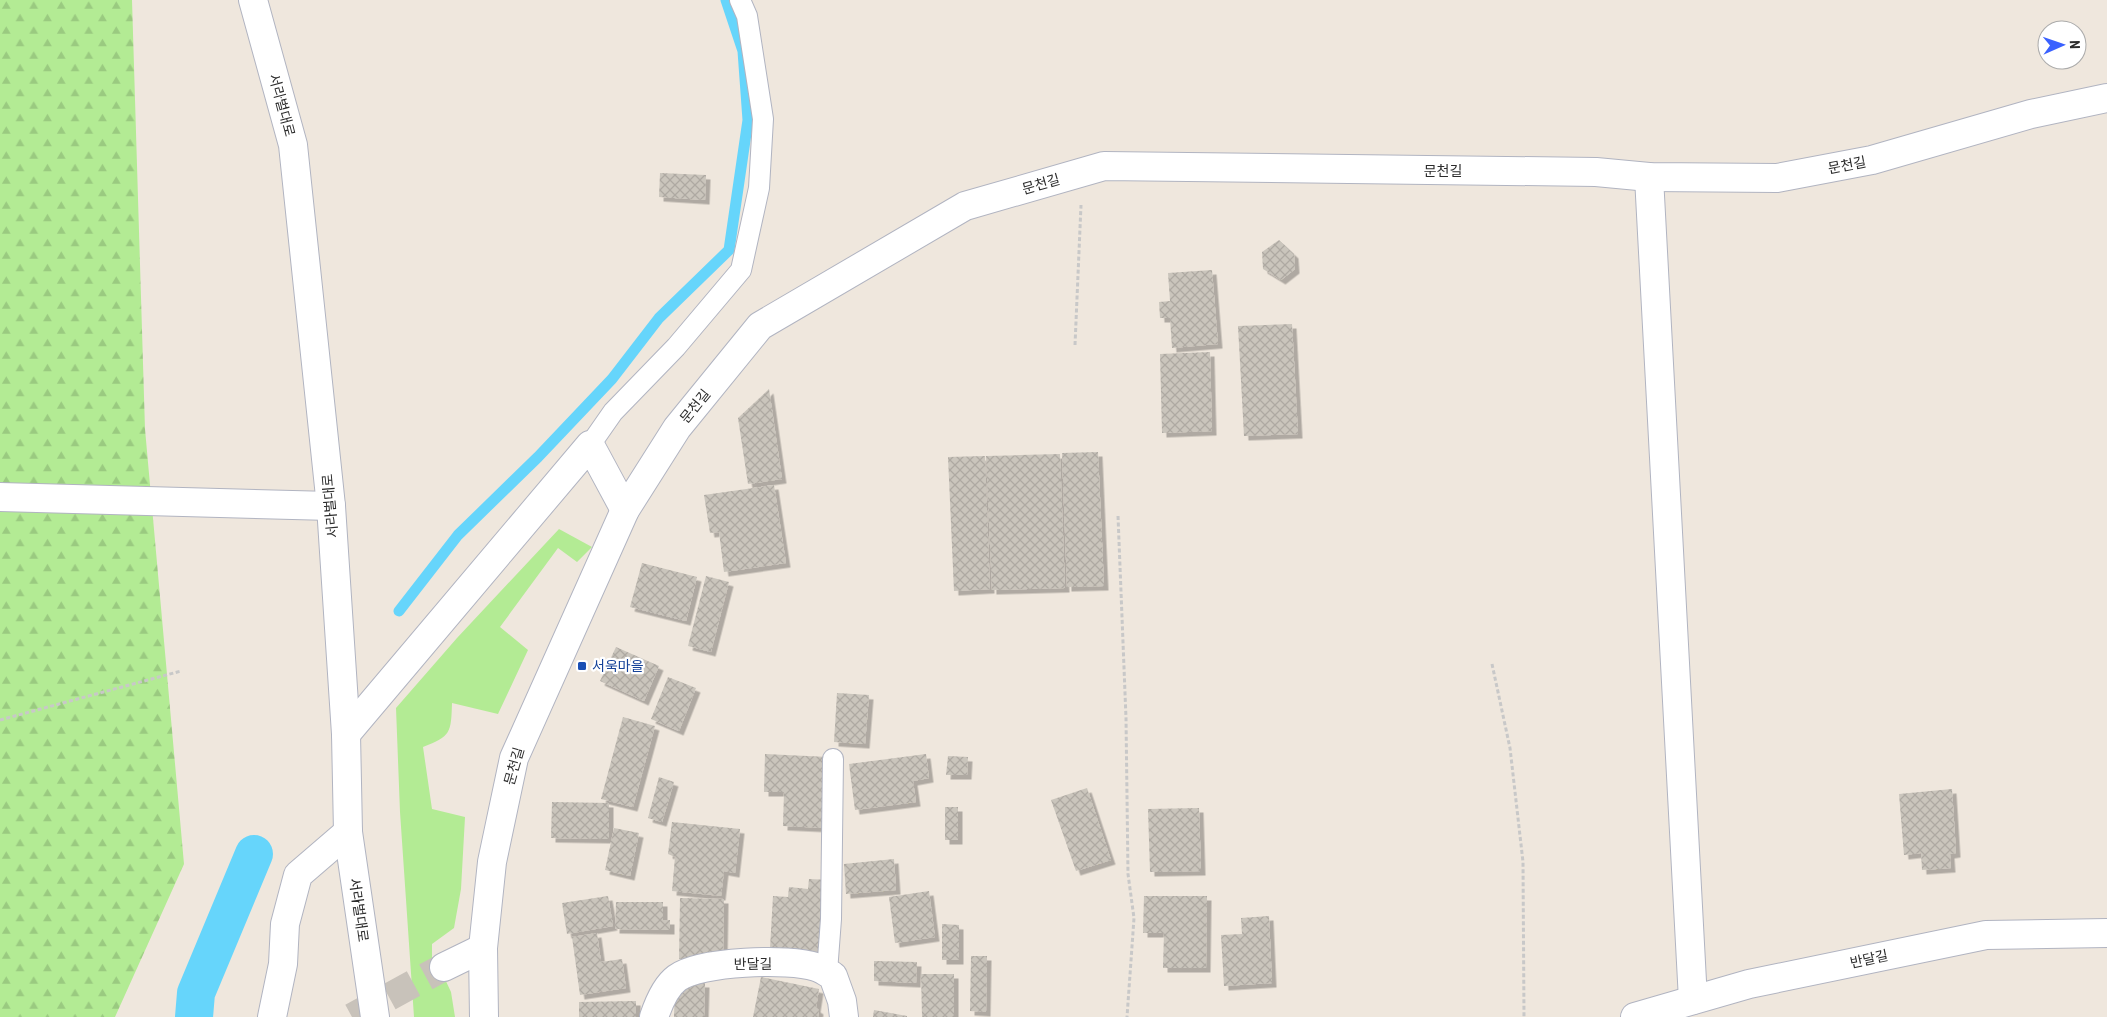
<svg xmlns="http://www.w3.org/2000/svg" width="2107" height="1017" font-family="'Roboto Condensed','Noto Sans KR',sans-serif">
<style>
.grass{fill:#b3eb94}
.forest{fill:url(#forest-firs)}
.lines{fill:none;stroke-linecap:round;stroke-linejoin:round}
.stream{stroke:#66d5fb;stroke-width:11}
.canal{stroke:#66d5fb;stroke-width:38}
.building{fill:url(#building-cross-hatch);filter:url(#shadow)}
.minor-tunnel{stroke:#c8c2ba;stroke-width:28;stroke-dasharray:28 14;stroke-linecap:butt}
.service-casing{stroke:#b1b4c1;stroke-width:22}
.minor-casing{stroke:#b1b4c1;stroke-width:30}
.tertiary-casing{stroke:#b1b4c1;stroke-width:30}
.path{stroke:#c8c8c8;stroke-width:3;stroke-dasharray:4 2.5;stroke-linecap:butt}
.service{stroke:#fff;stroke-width:20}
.minor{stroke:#fff;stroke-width:28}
.tertiary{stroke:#fff;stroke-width:28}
.transit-dot{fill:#1a4fb4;stroke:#fff;stroke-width:2}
.labels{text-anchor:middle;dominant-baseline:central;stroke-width:4.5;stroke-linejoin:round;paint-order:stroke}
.street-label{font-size:14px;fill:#2c2c2c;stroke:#fff}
.transit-label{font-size:14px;fill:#164399;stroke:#fff;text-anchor:start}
</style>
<defs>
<pattern id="forest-firs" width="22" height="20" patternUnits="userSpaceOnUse" patternTransform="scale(1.25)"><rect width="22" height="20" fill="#b3eb94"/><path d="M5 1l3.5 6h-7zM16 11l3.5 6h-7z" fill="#9aca80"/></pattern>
<pattern id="building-cross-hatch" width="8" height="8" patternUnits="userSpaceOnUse" patternTransform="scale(1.25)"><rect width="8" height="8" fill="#cac5bc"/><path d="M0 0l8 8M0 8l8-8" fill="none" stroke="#aea9a2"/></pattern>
<filter id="shadow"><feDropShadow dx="4.5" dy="4.5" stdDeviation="0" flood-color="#0004"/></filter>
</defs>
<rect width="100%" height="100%" fill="#efe7dd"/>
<path class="grass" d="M559,529l33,18 -15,15 -19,-14 -58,79 28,23 -30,64 -46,-11c-1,30 -1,33 -29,44l9,62 33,8 -4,72 -7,39 -22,16v37l12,-4 7,15 4,25h-41l-14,-205 -4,-104 61,-70z"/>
<path class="forest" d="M0,0h132l13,429 39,435 -69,153h-115z"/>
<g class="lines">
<path class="stream" d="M399,611l59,-76 80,-78 74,-78 47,-61 70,-68 19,-130 -5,-69 -17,-51"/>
<path class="canal" d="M194,1017l2,-24 58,-139"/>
</g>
<g class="building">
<path d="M660,173l46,2 -1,25 -46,-3z"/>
<path d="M1279,240l15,14 1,15 -14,11 -18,-11 -1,-17z"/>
<path d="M1212,270l6,74 -46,4 -2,-30h-10l-1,-16 11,-1 -2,-28z"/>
<path d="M1292,324l6,110 -54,2 -6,-110z"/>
<path d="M1210,352l2,79 -50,2 -2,-79z"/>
<path d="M769,389l13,90 -34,5 -10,-66z"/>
<path d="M1098,452l6,134 -37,1 -5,-134z"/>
<path d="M1060,454l5,134 -73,2 -6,-134z"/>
<path d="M985,456l5,133 -36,2 -6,-134z"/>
<path d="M774,485l12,78 -62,9 -5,-40 -9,1 -6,-38z"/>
<path d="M642,563l55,14 -11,44 -56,-14z"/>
<path d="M706,576l23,6 -18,70 -23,-6z"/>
<path d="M616,647l43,19 -15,35 -44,-20z"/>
<path d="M668,677l28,11 -17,43 -28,-12z"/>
<path d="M837,693l32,2 -4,49 -31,-2z"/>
<path d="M623,717l32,9 -22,81 -32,-8z"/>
<path d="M765,754l64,3 -3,71 -43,-2 1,-34h-20z"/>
<path d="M926,754l3,24 -16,3 3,21 -61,8 -6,-46z"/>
<path d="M948,756l20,1 -1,18h-21z"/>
<path d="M659,777l15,5 -12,40 -14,-4z"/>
<path d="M1087,788l24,72 -35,11 -25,-71z"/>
<path d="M1952,789l4,64 -6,1 1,14 -29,2 -1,-17 -17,2 -5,-61z"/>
<path d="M552,802l57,1v36l-58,-1z"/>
<rect x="945" y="807" width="13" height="33"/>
<path d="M1199,808l2,63 -51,1 -2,-63z"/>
<path d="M672,822l68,7 -5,44 -11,-2 -3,25 -49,-5 3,-34 -7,-3z"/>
<path d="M614,828l25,5 -9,43 -25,-6z"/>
<path d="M894,859l2,31 -50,4 -2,-30z"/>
<path d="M809,879l21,1 -4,72 -56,-4 3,-52 15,1 1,-10 19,2z"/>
<path d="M929,891l6,46 -40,6 -6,-46z"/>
<path d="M608,896l5,30 -46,8 -5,-31z"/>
<path d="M1144,896h63l-1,72h-43l1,-35h-21z"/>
<path d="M680,898l44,1 -1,59 -44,1z"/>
<path d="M616,902h47v18h7v10l-55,-1z"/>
<path d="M1269,916l3,67 -48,3 -3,-51 21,-1 -1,-16z"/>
<path d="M942,924l17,1v35h-17z"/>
<path d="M597,933l4,29 21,-3 4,29 -46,7 -8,-58z"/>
<path d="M971,956h16l-1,56 -16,-1z"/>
<path d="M874,961l43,1 -1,21 -42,-2z"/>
<path d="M921,974h33v43h-32z"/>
<path d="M761,977l58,12 -3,19 3,2 -1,7h-65z"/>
<path d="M675,982l30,1 -1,34h-30z"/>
<path d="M636,1001v16h-57v-15z"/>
<path d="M874,1010l33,6v1h-34z"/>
</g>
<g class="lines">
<path class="minor-tunnel" d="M352,1017l92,-50"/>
<defs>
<g id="service">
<path d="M590,445l23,-33 63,-65 65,-77 18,-82 4,-69 -16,-103 -7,-16"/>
<path d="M827,972l4,-53 2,-160"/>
</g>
<g id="minor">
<path d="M1649,177l44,823"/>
<path d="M0,497l331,9"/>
<path d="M346,734l244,-289 35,65"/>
<path d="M444,967l39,-19"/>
<path d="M272,1017l11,-53 2,-40 13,-49 50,-43"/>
<path d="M654,1017c4,-12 12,-31 23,-39 23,-17 112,-20 139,-11 6,2 12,6 17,9l9,25 2,16"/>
<path d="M1635,1017l114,-33 237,-49 121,-2"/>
</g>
<g id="tertiary">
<path d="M253,0l40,145 38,361 15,228 2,98 27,185"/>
<path d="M484,1017l-1,-69 9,-86 22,-104 111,-248 52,-82 83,-102 205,-120 139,-40 492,6 53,5 128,1 95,-18 159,-46 76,-16"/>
</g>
</defs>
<use href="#service" class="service-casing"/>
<use href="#minor" class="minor-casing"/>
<use href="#tertiary" class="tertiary-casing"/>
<g class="path">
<path d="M1075,345l6,-140"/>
<path d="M1118,516l8,202 2,156 6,44 -7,99"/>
<path d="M1492,664l18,84 13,114 1,155"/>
<path d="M0,720l181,-49"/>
</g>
<use href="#service" class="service"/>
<use href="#minor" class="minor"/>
<use href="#tertiary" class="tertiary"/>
</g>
<rect class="transit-dot" x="577" y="661" width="10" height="10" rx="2.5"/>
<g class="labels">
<g class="street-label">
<text transform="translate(282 105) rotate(75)">서라벌대로</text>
<text transform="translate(1847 165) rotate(-11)">문천길</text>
<text x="1443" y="171">문천길</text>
<text transform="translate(1041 184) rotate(-16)">문천길</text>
<text transform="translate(695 406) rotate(-51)">문천길</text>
<text transform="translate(330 506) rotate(-95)">서라벌대로</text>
<text transform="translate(514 766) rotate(-74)">문천길</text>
<text transform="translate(359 910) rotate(82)">서라벌대로</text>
<text transform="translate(1869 959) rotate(-12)">반달길</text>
<text transform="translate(753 964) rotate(-1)">반달길</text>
</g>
<g class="transit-label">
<text x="592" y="666">서욱마을</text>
</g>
</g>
<g transform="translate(2062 45) rotate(88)"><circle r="24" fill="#ffffff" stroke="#ababab"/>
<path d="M0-4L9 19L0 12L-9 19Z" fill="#3a61ff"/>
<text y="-8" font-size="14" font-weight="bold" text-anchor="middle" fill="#2c2c2c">N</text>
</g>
</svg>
